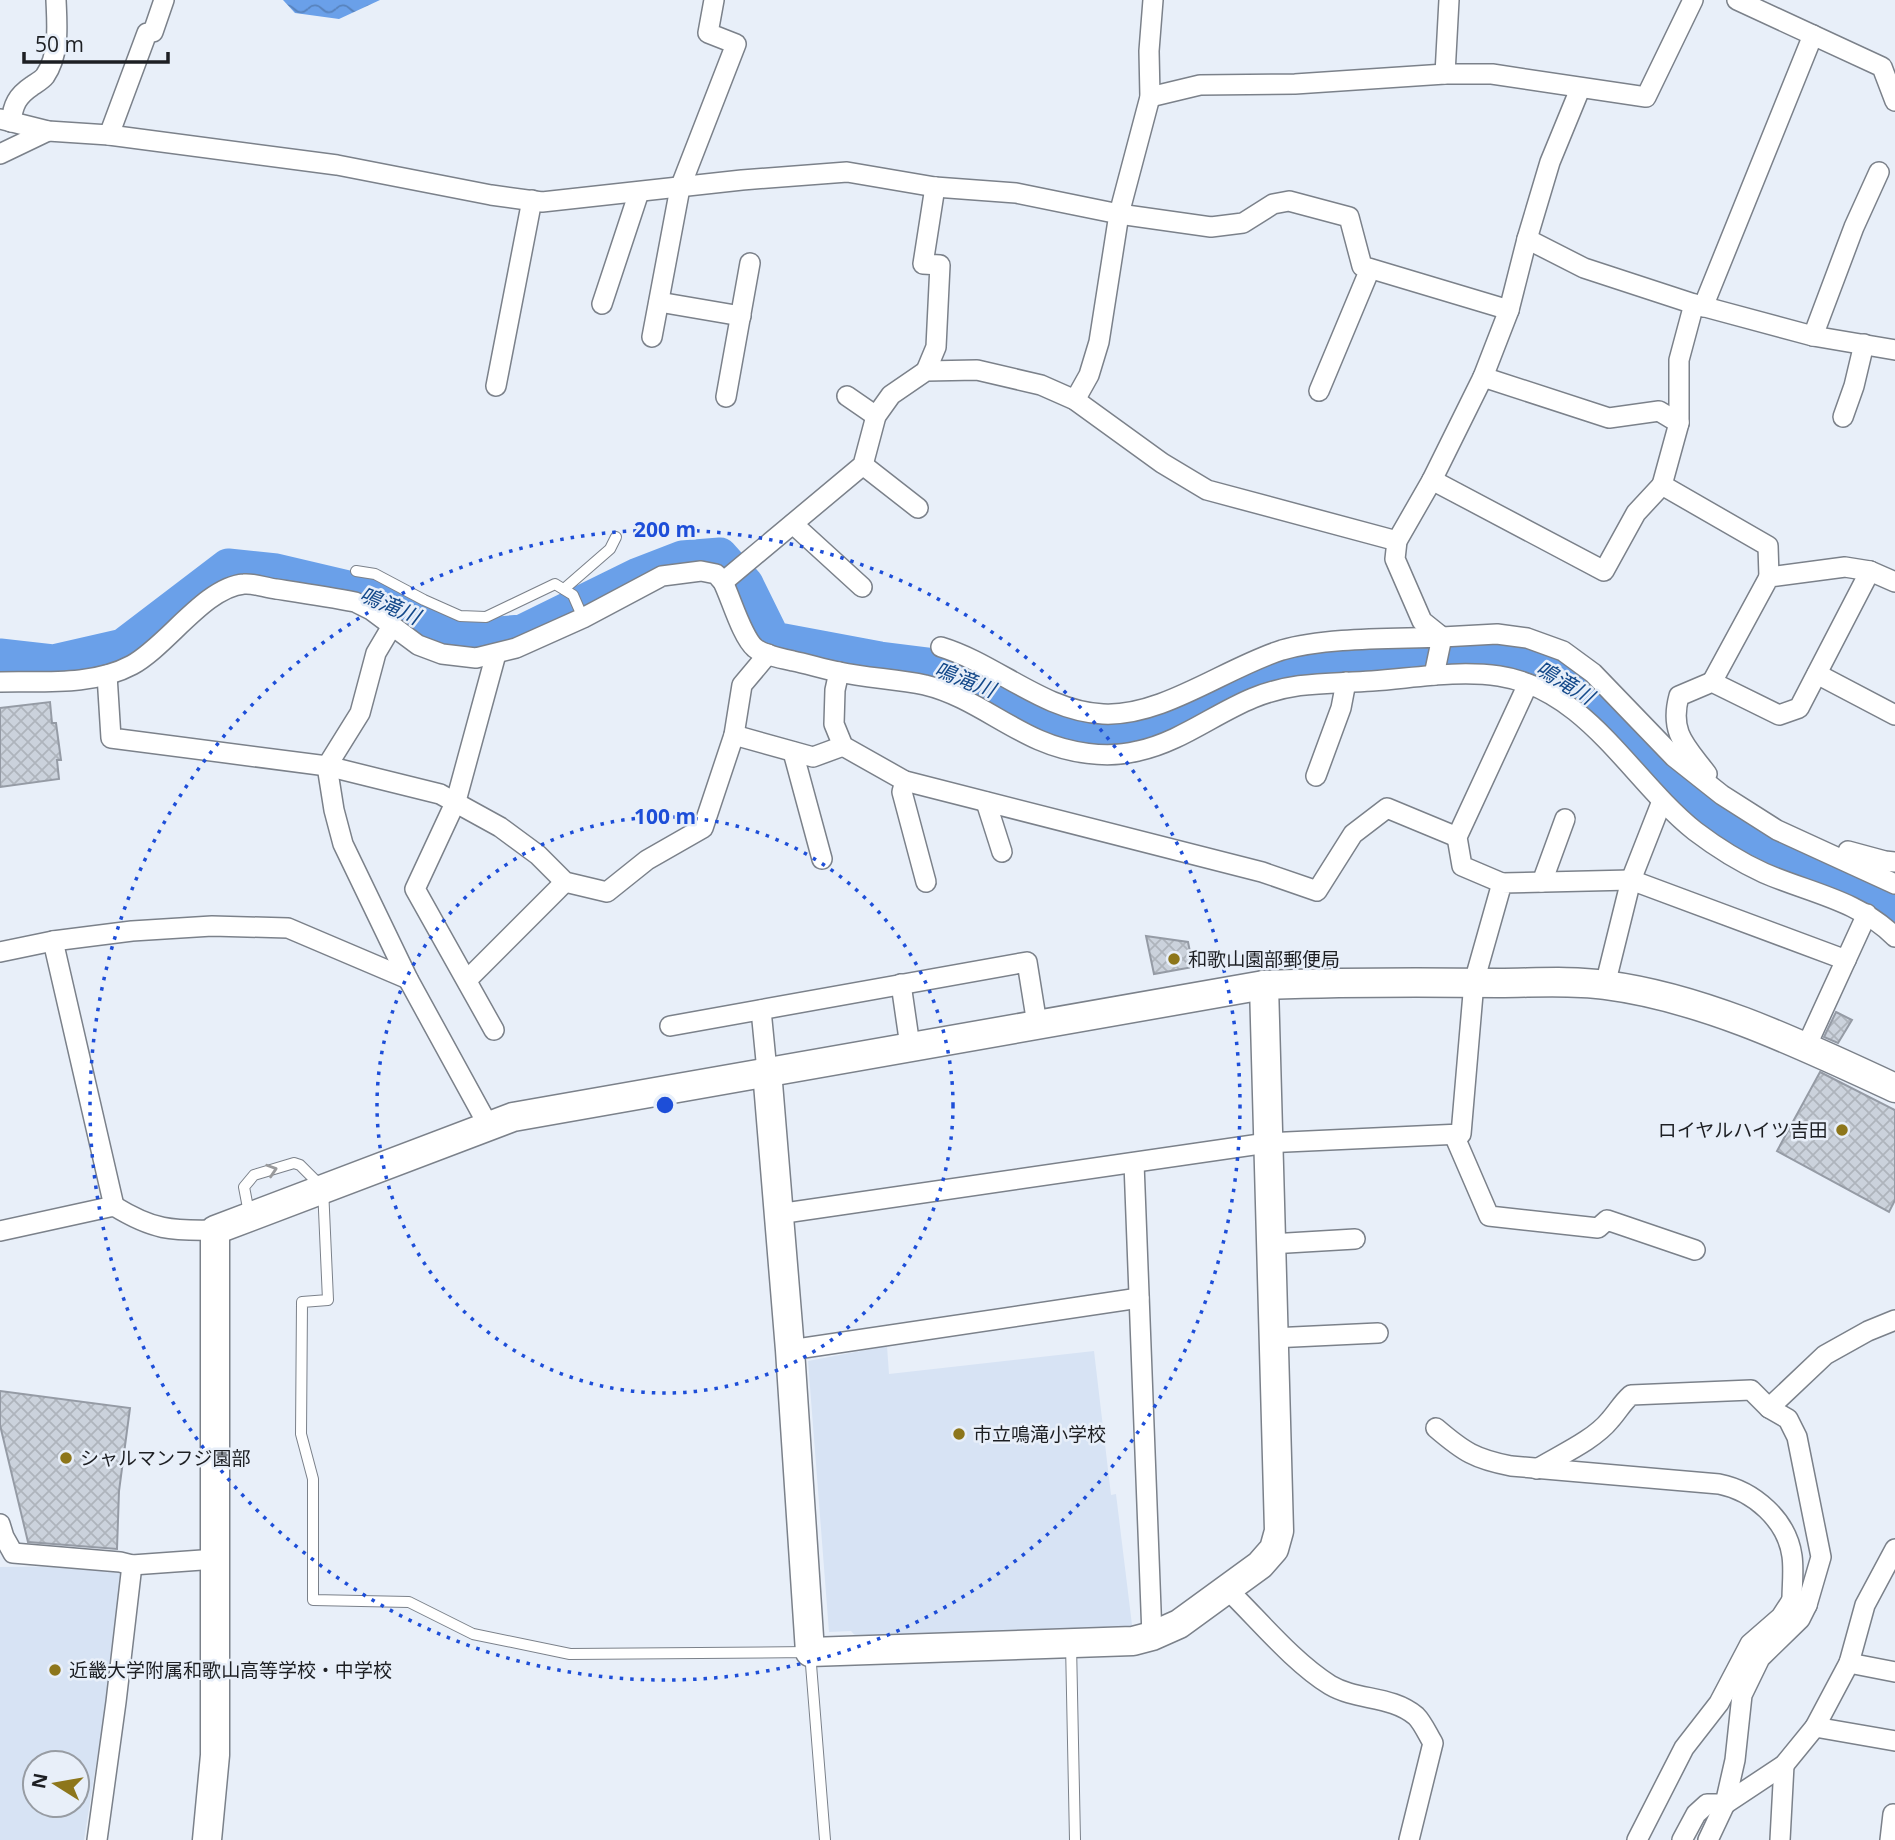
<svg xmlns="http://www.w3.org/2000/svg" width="1895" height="1840" font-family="'Open Sans','Noto Sans JP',sans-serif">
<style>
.built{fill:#d7e3f4;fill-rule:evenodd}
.water{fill:url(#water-waves)}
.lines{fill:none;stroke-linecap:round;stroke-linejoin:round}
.river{stroke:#6aa0e9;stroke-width:35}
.building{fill:url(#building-cross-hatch);stroke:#959ba5;stroke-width:2}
.lane-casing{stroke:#7b818a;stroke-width:12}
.street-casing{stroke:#7b818a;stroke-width:22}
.secondary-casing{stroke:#7b818a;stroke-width:31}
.lane{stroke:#fff;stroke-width:10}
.street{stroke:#fff;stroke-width:19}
.secondary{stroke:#fff;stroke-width:28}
.oneway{stroke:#999a9c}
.ring{fill:none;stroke:#1d4ed8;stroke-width:3.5;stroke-dasharray:3.5 7}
.poi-dot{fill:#8d761b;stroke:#e8eff9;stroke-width:2.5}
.labels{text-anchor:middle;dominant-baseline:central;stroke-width:5;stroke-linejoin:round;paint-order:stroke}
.poi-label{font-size:19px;fill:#1d1f23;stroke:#e8eff9;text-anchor:start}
.water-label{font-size:21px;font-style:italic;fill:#14498a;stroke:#e8eff9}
.centre{fill:#1d4ed8;stroke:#e8eff9;stroke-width:3.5}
.ring-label{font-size:21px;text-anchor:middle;font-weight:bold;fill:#1d4ed8;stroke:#e8eff9;stroke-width:5;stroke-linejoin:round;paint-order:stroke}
</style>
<defs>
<pattern id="water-waves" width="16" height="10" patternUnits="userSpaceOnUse" patternTransform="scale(1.75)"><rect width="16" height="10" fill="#6aa0e9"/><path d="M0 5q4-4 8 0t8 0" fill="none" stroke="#5782bc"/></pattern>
<pattern id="building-cross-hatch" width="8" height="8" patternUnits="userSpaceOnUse" patternTransform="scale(1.75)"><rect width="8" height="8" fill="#cbd2dc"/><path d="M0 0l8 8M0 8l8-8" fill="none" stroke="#aeb4bc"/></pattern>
</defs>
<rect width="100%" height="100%" fill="#e8eff9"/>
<g class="built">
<path d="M887,1346l2,28 205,-23 17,144 5,-1 16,131 -4,4 -269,11 -8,-9 -22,1 -21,-271z"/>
<path d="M116,1566l10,11 -42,263h-84v-273zM35,1763h42v42h-42z"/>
</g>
<path class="water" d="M283,0h97l-41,19 -44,-6z"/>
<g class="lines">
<path class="river" d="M0,656l53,6 70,-16 105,-80 48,5 102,24 38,22 45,20 61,-5 116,-57 44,-17 38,-3 26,29 27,55 107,20 64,8 128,59 34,2h41l124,-55 73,-11 117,-9 53,3 29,8 46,31 39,31 67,71 47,34 148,72 5,5"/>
</g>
<g class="building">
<path d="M50,702l2,21h4l5,37h-4l2,19 -59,8v-79z"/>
<path d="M1146,936l42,6 5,25 -39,7z"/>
<path d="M1836,1012l16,8 -14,23 -14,-6z"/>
<path d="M1820,1072l75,38v90l-6,12 -112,-61z"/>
<path d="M0,1391l130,17 -11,83 -2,58 -89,-7 -28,-117z"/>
</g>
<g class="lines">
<defs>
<g id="lane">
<path d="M356,571l19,3 49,26 36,16 26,1 69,-33 18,11 10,23"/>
<path d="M564,589l46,-40 6,-12"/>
<path d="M249,1213l-5,-26 10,-12 40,-12 6,2 23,23 5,112 -26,2 -1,132 12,45v121l96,2 64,32 97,20 240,-2 15,188"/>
<path d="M1071,1644l4,196"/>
</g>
<g id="street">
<path d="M1737,0l145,67 13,34"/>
<path d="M1445,74l4,-74"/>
<path d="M1580,89l-30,73 -23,77 -18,71 -26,67 -51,103 -35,61 -2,18 27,62 20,16 55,-3 30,4 36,13 30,22 81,84 48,38 55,35 118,54"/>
<path d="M1150,97l50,-12 95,-1 150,-10h47l154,23 47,-97"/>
<path d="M0,119l48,12 61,4 228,30 154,30 51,7 200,-22 105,-8 88,15 81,6 103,21 92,13 32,-4 30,-19 16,-3 60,16 13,49 147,44"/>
<path d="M11,122c2,-17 6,-26 21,-36 4,-3 10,-6 13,-10 15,-22 12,-51 11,-76"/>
<path d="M109,135l38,-102 6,-1 11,-32"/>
<path d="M0,154l48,-23"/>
<path d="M1527,239l57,29 110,36 119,32 82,14"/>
<path d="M659,302l82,14"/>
<path d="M602,304l37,-112"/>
<path d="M1703,307l110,-272"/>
<path d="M1813,336l41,-109 25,-55"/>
<path d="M652,337l28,-149 56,-144 -28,-11 6,-33"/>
<path d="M926,371l10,-24 4,-82 -17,-1 12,-77"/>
<path d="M1483,377l126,41 50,-7 20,12 -17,62 106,61 1,31"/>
<path d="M496,386l36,-186"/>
<path d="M1319,391l51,-122"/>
<path d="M847,396l29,20"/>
<path d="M726,397l24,-134"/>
<path d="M1075,400l14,-25 10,-33 20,-128 31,-117 -1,-46 4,-51"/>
<path d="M1843,417l11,-31 10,-42"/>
<path d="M1679,423v-63l15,-56"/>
<path d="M863,465l55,43"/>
<path d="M1432,480l172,91 32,-58 26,-28"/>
<path d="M793,524l69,63"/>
<path d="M723,582l140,-117 13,-49 15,-21 35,-24 51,-1 64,15 34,15 87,63 45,27 190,51"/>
<path d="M392,626l-16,27 -16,60 -33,53 7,44 9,34 65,135 80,146"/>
<path d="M941,647c56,17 102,64 162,67 59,3 122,-46 179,-64 45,-13 112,-11 160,-13l-8,38"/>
<path d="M839,672l-4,18 -1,34 9,22 62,35 357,91 55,19 36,-57 34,-26 70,29"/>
<path d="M1817,674l78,41"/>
<path d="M107,675l4,63 216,28 113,28 60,33 38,28 27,27 42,10 40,-32 56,-32 31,-93 8,-50 26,-31"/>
<path d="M0,682c43,-1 93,4 132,-17 35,-19 73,-78 112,-81 10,-1 22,4 32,5 26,4 53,8 79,13l16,8 47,35 24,9 34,4 40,-10 67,-30 79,-42 39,-5 15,3 7,8c8,16 19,55 32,66 10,8 26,10 38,13 15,3 30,8 46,11 28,6 58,7 86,13 42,10 75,38 114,55 30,13 67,19 99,11 42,-9 76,-37 115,-53 42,-17 76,-14 119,-17 42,-3 85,-11 127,-5 88,13 132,104 196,155 21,16 45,31 69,42 46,20 94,27 131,64"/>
<path d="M1712,682l57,-105 76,-10 25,4"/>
<path d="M734,735l79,22 30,-11"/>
<path d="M793,752l29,107"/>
<path d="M1707,774c-21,-28 -38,-41 -28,-78l33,-14 67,33 20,-7 71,-137 25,11"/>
<path d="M1316,776l25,-68 5,-26"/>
<path d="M905,781l-3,11 24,90"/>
<path d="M986,802l16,50"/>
<path d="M1848,851l37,10 10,1"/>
<path d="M1542,882l23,-63"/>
<path d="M1502,883l-40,-17 -5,-29 71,-153"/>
<path d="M53,941l61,265"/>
<path d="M0,952l53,-11 79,-10 80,-5 76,2 120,51"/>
<path d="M467,980l98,-98"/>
<path d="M901,984l9,62"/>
<path d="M1605,985l26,-105 31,-79"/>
<path d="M761,1010l6,61"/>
<path d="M670,1026l357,-64 10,62"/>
<path d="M494,1030l-79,-141 41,-88 40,-147"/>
<path d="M1806,1047l61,-133"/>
<path d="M1454,1135l35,81 109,12 9,-8 88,30"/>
<path d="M1134,1163l18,473"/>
<path d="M778,1214l489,-71 194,-9 13,-152 28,-99 129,-3 215,80"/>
<path d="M0,1231l114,-25c39,24 57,25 101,24"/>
<path d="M1270,1244l85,-5"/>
<path d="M1272,1338l106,-5"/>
<path d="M790,1350l349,-52"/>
<path d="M1769,1408l56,-53 43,-24 27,-11"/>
<path d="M1436,1428c28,24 39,31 75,38l208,18c35,7 68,36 73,72 2,14 0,30 0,44l15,5"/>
<path d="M1537,1469c23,-14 57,-29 73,-49 8,-9 12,-17 21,-25l120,-5 18,18 19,11 9,18 24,120 -14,48 -7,14 -40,39 -18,37 -7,65 -10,44 -17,36"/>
<path d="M0,1524l4,13 9,16 107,9 12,3 -16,137 -19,138"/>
<path d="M132,1565l84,-6"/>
<path d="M1227,1589c32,31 66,73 103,96 27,16 61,10 86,31 7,7 12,19 17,27l-24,97"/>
<path d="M1849,1663l46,9"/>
<path d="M1815,1727l80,14"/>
<path d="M1637,1840l47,-92 35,-45 31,-59 31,-27 11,-17"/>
<path d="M1682,1840l14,-26 11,-10h18l59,-39 31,-38 34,-64 16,-58 30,-56"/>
<path d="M1780,1840l4,-75"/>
<path d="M1890,1840l3,-26 2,1"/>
</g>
<g id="secondary">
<path d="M767,1071l23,279 20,302 323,-11 19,-5 27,-12 81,-59 14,-16 5,-18 -15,-546"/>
<path d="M207,1840l8,-85v-525l298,-113 751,-132c79,-3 157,-3 235,-2 34,0 72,-3 106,2 101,13 199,61 290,103"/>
</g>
</defs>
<use href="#lane" class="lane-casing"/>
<use href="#street" class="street-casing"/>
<use href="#secondary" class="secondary-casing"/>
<use href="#lane" class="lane"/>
<use href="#street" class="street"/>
<use href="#secondary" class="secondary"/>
</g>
<defs><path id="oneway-chevron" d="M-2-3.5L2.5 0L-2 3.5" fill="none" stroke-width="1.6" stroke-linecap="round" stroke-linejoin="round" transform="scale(1.75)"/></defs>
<use class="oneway" href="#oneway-chevron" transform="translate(272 1170) rotate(-18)"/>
<g class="ring">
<circle cx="665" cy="1105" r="288"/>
<circle cx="665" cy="1105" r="575"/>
</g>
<g class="poi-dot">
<circle cx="1174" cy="959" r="7"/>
<circle cx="1842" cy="1130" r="7"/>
<circle cx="959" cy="1434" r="7"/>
<circle cx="66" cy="1458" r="7"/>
<circle cx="55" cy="1670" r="7"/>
</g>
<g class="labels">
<g class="poi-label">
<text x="1188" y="959">和歌山園部郵便局</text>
<text x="1828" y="1130" text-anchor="end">ロイヤルハイツ吉田</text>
<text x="973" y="1434">市立鳴滝小学校</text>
<text x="80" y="1458">シャルマンフジ園部</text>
<text x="69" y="1670">近畿大学附属和歌山高等学校・中学校</text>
</g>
<g class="water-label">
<text transform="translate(390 605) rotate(23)">鳴滝川</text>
<text transform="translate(965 679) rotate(21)">鳴滝川</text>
<text transform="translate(1565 682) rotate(31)">鳴滝川</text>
</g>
</g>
<circle cx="665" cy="1105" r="10" class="centre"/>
<g class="ring-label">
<text x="665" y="537">200 m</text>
<text x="665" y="824">100 m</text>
</g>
<g transform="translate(56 1784) rotate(281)"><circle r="33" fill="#e8eff9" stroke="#979ca3" stroke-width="2"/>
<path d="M0-5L12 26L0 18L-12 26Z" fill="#8d761b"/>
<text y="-10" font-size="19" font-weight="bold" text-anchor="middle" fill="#1d1f23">N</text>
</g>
<path d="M24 52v10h144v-10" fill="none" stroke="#1d1f23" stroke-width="3.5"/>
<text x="35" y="52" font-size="21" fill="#1d1f23" stroke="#e8eff9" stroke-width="5" paint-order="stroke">50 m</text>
</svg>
